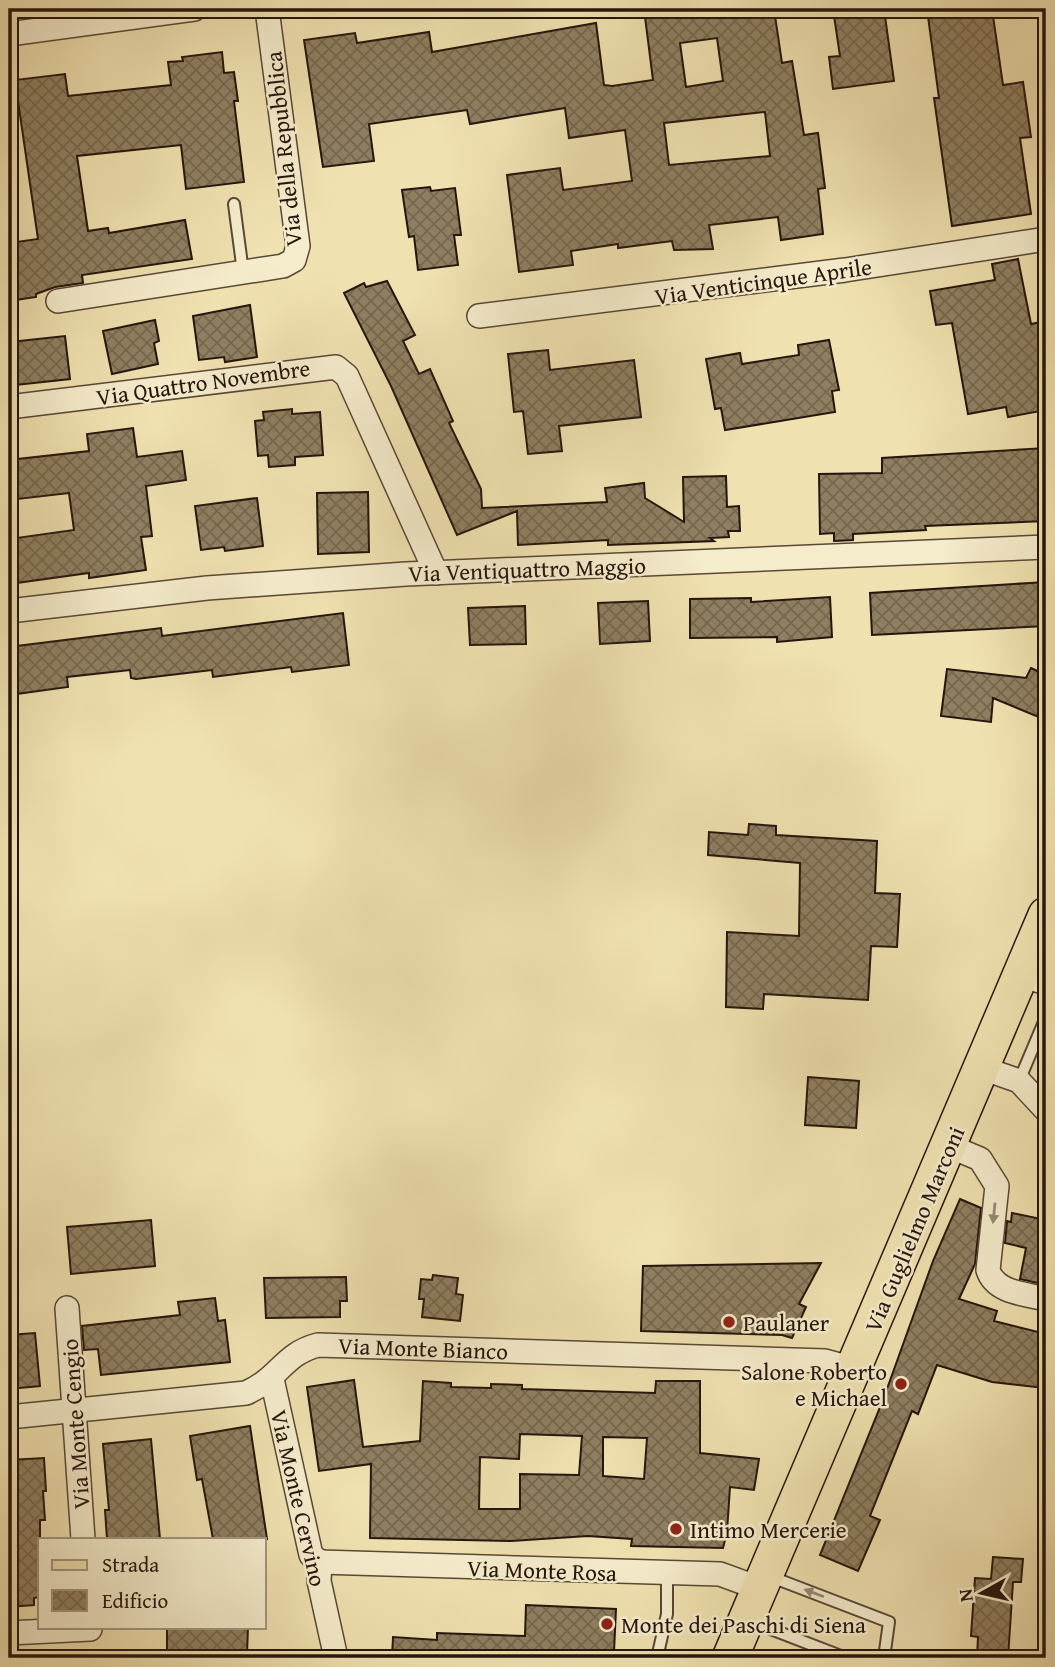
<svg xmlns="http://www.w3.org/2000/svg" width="1055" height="1667" font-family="'Gentium Book Plus',serif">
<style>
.building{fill:url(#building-cross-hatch);stroke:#25150c;stroke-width:2;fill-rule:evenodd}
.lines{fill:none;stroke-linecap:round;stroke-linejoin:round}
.service-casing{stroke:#584835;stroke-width:14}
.minor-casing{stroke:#584835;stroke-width:26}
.primary-casing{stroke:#25150c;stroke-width:38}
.service{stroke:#f5eccc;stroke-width:10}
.minor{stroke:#f5eccc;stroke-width:23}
.primary{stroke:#f0e1b0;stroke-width:35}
.oneway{fill:#978b76}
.poi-dot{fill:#8f2418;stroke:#f5eccc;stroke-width:2.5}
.labels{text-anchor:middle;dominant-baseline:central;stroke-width:5;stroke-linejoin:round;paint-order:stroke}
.street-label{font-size:23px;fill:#25150c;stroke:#f5eccc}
.poi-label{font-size:23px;fill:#25150c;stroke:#f5eccc;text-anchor:start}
</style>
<defs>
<pattern id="building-cross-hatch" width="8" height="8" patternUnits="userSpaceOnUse" patternTransform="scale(1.75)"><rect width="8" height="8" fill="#8f7f61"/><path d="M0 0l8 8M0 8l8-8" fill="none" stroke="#75674e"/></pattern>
</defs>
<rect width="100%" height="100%" fill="#f0e1b0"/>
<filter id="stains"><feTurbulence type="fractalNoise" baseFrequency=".00286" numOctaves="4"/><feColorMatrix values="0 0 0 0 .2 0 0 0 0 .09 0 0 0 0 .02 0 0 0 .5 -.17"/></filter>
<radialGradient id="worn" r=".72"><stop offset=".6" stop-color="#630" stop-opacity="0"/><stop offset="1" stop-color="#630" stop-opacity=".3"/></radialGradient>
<g class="building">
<path d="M644,9h130l8,54 10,-2 12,74 14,-2 7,55 -7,1 5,45 -42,6 -3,-23 -69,8 4,24 -39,1 -2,-9 -54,7v-4l-47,7 2,14 -54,7 -12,-97 53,-7 3,22 69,-9 -7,-51 -56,8 -4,-30 -95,16 -3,-14 -98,14 5,37 -51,6 -19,-127 51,-7 2,10 72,-11 3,20 164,-29 8,62 8,1 41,-6zM717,38l6,43 -37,6 -6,-44zM765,112l5,44 -101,9 -5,-42z"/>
<path d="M833,9h51l10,72 -61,8 -4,-32 11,-1z"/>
<path d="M927,9h65l11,76 20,-3 8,55 -11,1 11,76 -79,12 -18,-128h5z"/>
<path d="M222,52l2,21 10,-1 4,29h-4l10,81 -58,7 -5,-44 -104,11 11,75 20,-3 1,5 76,-13 7,39 -110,16 1,8 -28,4 -19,7v3l-27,4v-58l29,-4 -23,-159 50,-6 3,22 103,-11 -3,-23 15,-1 -1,-4z"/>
<path d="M430,187l1,4 24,-3 6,47h-7l4,30 -40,5 -4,-34 -5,1 -7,-47z"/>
<path d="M1018,259l13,65 15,-3v89l-38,7 -2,-10 -38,7 -16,-91 -16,2 -6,-34 65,-11 -3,-16z"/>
<path d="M387,281l28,54 -12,6 16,33 11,-5 23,52 -4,2 32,66 1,19 125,-6 -2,-14 39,-5 1,15 39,24 -1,-45 43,-1 1,31 12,-1 1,25h-12l1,6 -19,1 4,3 -106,4v-5l-90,5 -1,-34 -60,24 -66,-149 -47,-93 20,-10 2,4z"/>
<path d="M250,305l7,52 -32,5 -1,-5 -25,3 -6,-44z"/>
<path d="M155,320l4,21 -5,2 4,21 -46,10 -9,-43z"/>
<path d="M65,336l5,43 -54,6 -5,-43z"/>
<path d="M829,340l10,50 -7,1 3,21 -110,18 -4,-22 -6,1 -9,-50 34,-6 2,11 57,-9 -1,-10z"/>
<path d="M548,350l2,20 84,-10 7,57 -82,9 3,25 -34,3 -5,-43 -9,1 -6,-58z"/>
<path d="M292,409v5l28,-2 3,43 -28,2v8l-26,2 -1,-12 -10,1 -3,-35 9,-1 -1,-8z"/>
<path d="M133,428l4,29 45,-6 4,29 -40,6 6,50 -11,1 5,33 -57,8v-5l-80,11v-45l65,-9 -5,-37 -60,7v-40l80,-9 -2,-17z"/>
<path d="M1046,448v73l-121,5 1,4 -73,4v6l-19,1v-8l-14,1 -1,-60 63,-1v-15z"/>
<path d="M368,492l1,60 -51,2 -1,-61z"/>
<path d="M257,498l6,48 -38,5 -1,-4 -23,3 -6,-44z"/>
<path d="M1046,582v44l-174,9 -2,-42z"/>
<path d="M830,597l2,40 -55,5v-5l-87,1v-39l61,-1v4z"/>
<path d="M648,601l2,40 -50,3 -2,-41z"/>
<path d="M525,606l1,38 -56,1 -2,-37z"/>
<path d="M343,613l6,52 -57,7 -1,-5 -78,10 -1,-7 -76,9 -5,-1 -1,-8 -63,7 1,10 -59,8v-48l152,-19 1,8z"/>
<path d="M1031,668l15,7v45l-53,-22 -2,24 -50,-6 6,-47 79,9z"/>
<path d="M749,824l27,2v9l101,6 -2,52 25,1 -3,53 -26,-1 -3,54 -104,-6 -1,15 -37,-2 1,-75 72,4 1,-73 -92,-8 1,-23 39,3z"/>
<path d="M808,1077l51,4 -3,47 -51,-3z"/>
<path d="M960,1199l21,9 -6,56 -16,35 38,12 -3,10 52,13 -2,54 -52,-6 -55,-17 -19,49 -6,-3 -42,105 10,4 -22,51 -38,-16 63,-155 50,-139z"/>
<path d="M1012,1213l34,7v65l-26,-6 6,-31 -21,-5 2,-22 4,1z"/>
<path d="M151,1220l4,46 -84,8 -4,-47z"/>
<path d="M821,1263l-22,41 7,3 -14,31 -10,-3 -141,-4 2,-65z"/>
<path d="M433,1275l25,3 -2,16 7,1 -3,26 -38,-4 2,-18h-5l2,-20 11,1z"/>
<path d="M346,1277l1,24h-7v16l-74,1 -2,-40z"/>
<path d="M215,1298l3,23 7,-1 5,42 -129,13 -3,-26 -14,1 -2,-24 98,-11 -2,-13z"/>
<path d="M35,1333l5,53 -31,3v-54z"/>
<path d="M354,1380l9,67 57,-6 3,-60 28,2v4l40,1v-4l31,1v4l133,4 1,-12h44v72l59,6 -5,31 -24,-3 -3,45 -4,16 -92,-2 1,-7 -44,-3 -77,5 -141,-3 1,-74 -52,7 -12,-84zM520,1434l62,2 -3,39 -59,-1v35h-41l1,-52 39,2zM603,1437l44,1 -3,41 -41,-3z"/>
<path d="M250,1426l17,113h-54l-11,-60 -5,1 -7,-44z"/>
<path d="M151,1439l9,100h-53l-2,-29h4l-6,-66z"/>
<path d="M44,1458l2,33h-3l2,29h-5v77l-6,1v7l-25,2v-147z"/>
<path d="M993,1557l30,2 -2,23h-8l-5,76 -31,-1 1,-20 -7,-1 4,-58 16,1z"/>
<path d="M526,1605l90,4 -2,43 -10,-1v7h-212l1,-21 44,3v-7l88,3z"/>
<path d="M167,1627h81l-1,28h-7v3h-73z"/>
</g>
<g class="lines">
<defs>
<g id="service">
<path d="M234,204l9,68"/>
<path d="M1019,1081l27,-64"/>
<path d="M769,1576l120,46 -5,36"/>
<path d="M750,1621l96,37"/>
<path d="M657,1658l10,-44v-41"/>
</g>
<g id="minor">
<path d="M9,34l185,-25"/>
<path d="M58,301l225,-35 11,-6 4,-14 -31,-237"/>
<path d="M479,316l366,-46 201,-31"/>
<path d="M9,407l327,-40 11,9 89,197"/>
<path d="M9,611l198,-23 199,-14 640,-27"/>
<path d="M1021,975l25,8"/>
<path d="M982,1068l37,13 27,29"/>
<path d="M949,1146l31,13 17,27 -9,84c7,23 38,24 58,29"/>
<path d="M67,1308l16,231"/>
<path d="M272,1379l39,176 9,7 -1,19 17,77"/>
<path d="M9,1417l237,-24c34,-15 37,-39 72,-48l507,16 29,8"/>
<path d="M320,1562l400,12 41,15"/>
<path d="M9,1633l81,-4v-2"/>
</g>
<path id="primary" d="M730,1658l316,-743"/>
</defs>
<use href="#service" class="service-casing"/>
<use href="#minor" class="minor-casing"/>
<use href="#primary" class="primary-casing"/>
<use href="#service" class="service"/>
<use href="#minor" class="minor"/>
<use href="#primary" class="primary"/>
</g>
<defs><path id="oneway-solid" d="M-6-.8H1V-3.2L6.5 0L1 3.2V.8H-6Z" transform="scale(1.75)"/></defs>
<g class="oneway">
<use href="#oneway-solid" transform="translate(994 1213) rotate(96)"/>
<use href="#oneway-solid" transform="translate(814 1593) rotate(-159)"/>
</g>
<g class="poi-dot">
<circle cx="729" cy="1322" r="7"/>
<circle cx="901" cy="1384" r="7"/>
<circle cx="676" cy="1529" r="7"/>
<circle cx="607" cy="1624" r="7"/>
</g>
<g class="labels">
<g class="street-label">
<text transform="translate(283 149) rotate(-96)">Via della Repubblica</text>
<text transform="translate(763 281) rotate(-8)">Via Venticinque Aprile</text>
<text transform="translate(203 382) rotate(-8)">Via Quattro Novembre</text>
<text transform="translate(527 569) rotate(-2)">Via Ventiquattro Maggio</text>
<text transform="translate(914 1229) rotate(-67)">Via Guglielmo Marconi</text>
<text transform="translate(423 1348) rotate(2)">Via Monte Bianco</text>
<text transform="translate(75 1424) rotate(-94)">Via Monte Cengio</text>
<text transform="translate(299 1498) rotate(77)">Via Monte Cervino</text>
<text transform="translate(542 1570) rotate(2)">Via Monte Rosa</text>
</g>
<g class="poi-label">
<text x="743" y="1322">Paulaner</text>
<text x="887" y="1371" text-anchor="end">Salone Roberto<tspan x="887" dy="26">e Michael</tspan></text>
<text x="690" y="1529">Intimo Mercerie</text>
<text x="621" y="1624">Monte dei Paschi di Siena</text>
</g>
</g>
<rect width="1055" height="1667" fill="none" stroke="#f0e1b0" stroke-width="35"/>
<rect x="10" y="10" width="1034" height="1646" fill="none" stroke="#25150c" stroke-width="3.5"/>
<rect x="18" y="18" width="1020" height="1632" fill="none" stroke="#25150c" stroke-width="2"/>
<rect x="38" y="1538" width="228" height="91" fill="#f5eccc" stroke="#a2967f" stroke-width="2"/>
<rect x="52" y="1560" width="35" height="10" fill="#f0e1b0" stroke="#a2967f" stroke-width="2"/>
<text x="102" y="1572" font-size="21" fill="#25150c">Strada</text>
<rect x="52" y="1590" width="35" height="21" fill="url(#building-cross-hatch)" stroke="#a2967f" stroke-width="2"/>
<text x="102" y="1608" font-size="21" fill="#25150c">Edificio</text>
<g transform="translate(982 1593) rotate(262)" stroke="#f5eccc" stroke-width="5" paint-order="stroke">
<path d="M0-5L12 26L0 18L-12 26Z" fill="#25150c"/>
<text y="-10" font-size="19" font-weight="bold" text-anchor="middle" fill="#25150c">N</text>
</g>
<rect width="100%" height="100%" filter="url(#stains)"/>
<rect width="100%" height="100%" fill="url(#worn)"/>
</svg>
